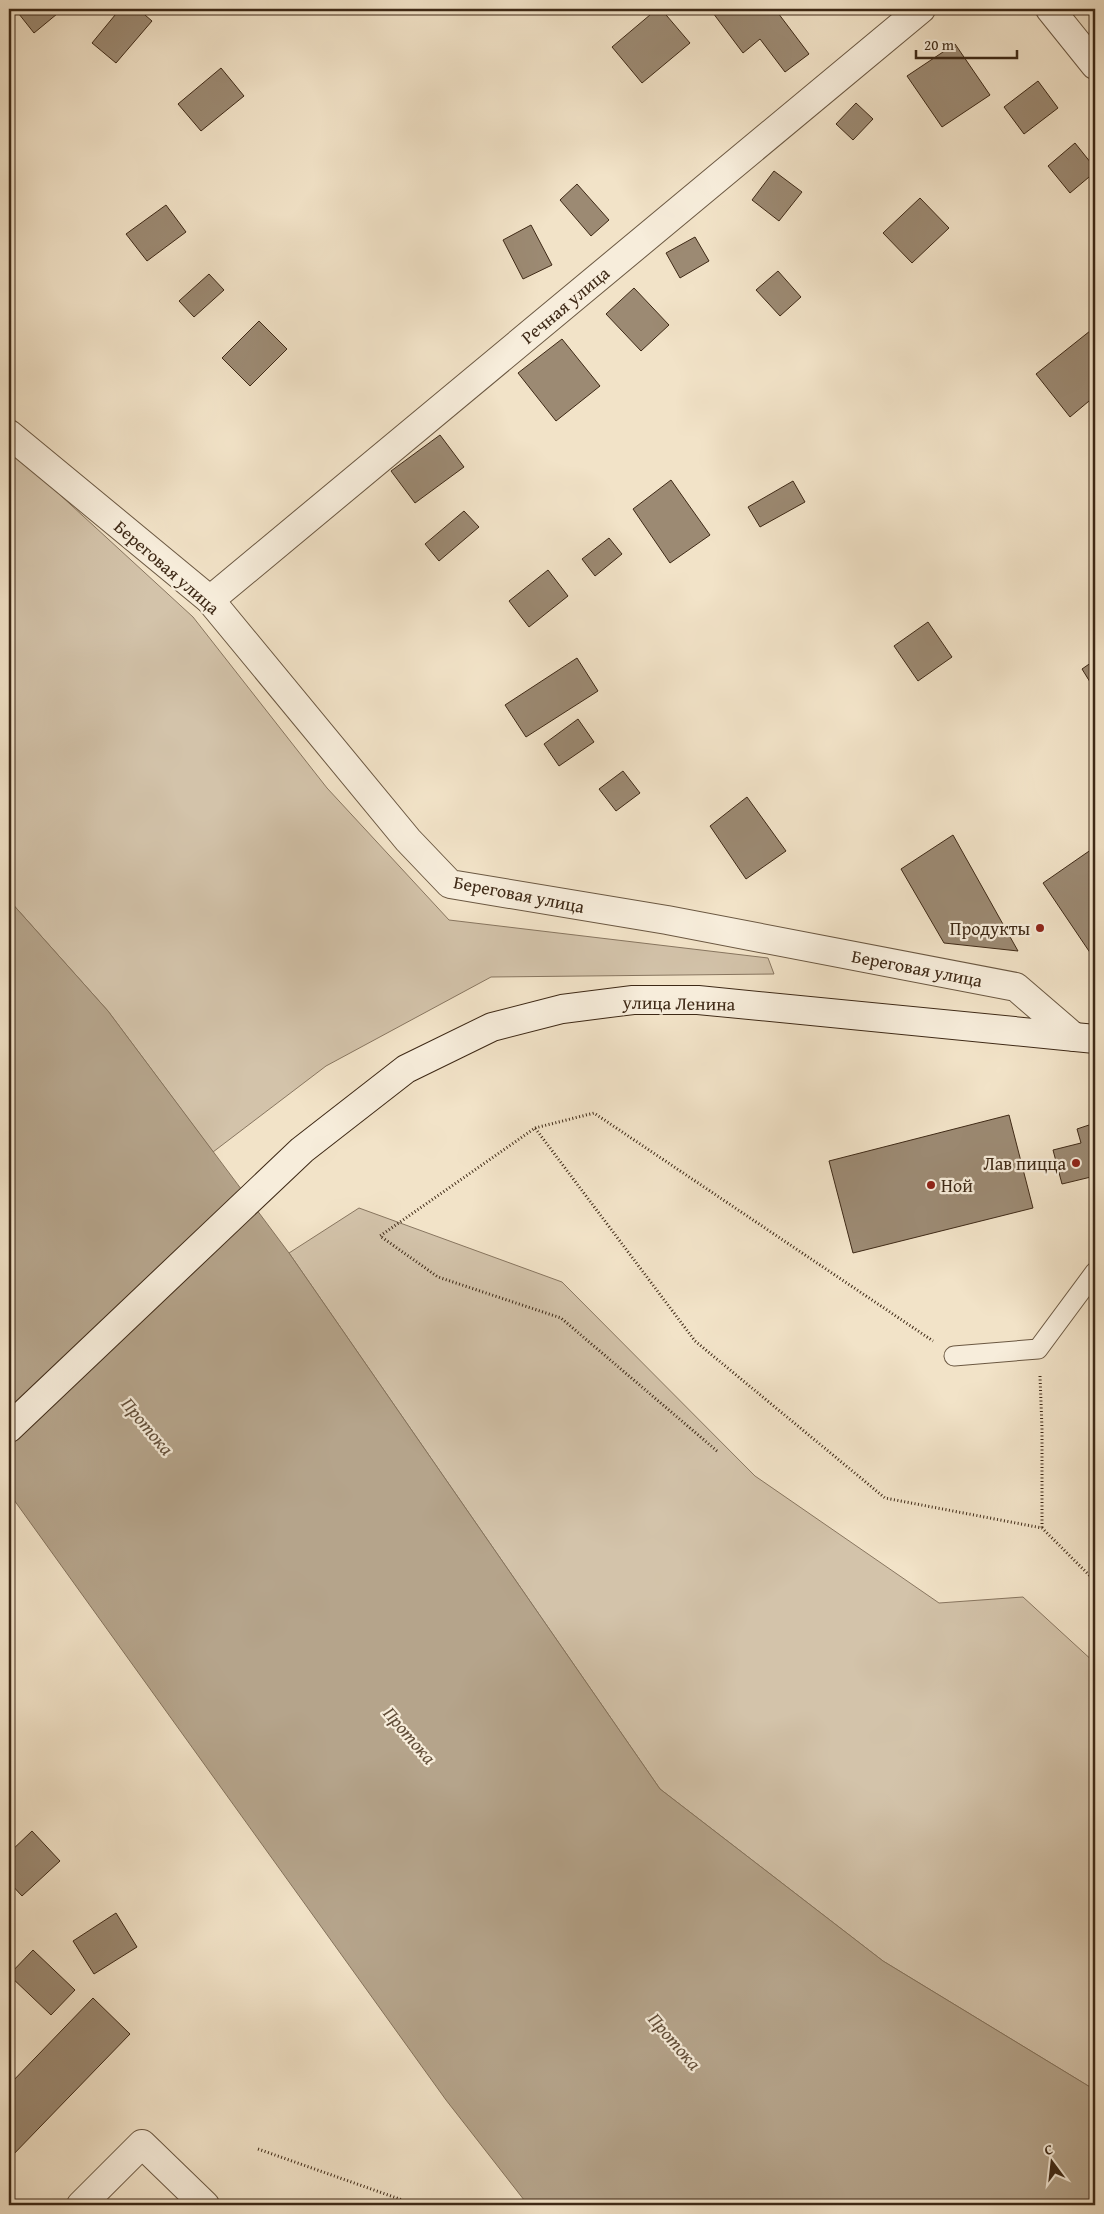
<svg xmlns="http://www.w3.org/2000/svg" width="1104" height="2214" font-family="'Gentium Book Plus',serif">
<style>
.green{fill:#d3c3aa;stroke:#887660}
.water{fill:#b5a48b;stroke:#85735c}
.building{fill:#9c8a73;stroke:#3e2916}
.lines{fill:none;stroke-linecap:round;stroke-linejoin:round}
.service-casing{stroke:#6b5842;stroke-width:21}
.minor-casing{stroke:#6b5842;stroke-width:30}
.tertiary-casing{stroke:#6b5842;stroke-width:30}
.secondary-casing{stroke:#3e2916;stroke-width:30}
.path{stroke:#3e2916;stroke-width:3;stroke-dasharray:1 2.5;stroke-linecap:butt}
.service{stroke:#f7eddb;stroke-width:19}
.minor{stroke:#f7eddb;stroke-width:28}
.tertiary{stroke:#f7eddb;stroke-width:28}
.secondary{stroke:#f7eddb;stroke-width:28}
.poi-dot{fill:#8f2418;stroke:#f7eddb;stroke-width:2}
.labels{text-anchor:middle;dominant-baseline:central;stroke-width:4.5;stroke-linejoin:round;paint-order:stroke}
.street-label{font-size:18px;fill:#3e2916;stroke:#f7eddb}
.poi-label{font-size:18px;fill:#3e2916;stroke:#f7eddb;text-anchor:end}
.water-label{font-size:19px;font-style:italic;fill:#624e39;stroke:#f7eddb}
</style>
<rect width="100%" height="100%" fill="#f2e3c8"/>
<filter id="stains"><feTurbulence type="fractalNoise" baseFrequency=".004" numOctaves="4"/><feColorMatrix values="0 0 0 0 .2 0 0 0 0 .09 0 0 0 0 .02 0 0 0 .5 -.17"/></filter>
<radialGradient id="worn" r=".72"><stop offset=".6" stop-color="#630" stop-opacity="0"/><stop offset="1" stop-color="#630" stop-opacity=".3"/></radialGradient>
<g class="green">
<path d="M9,448l184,169 134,171 122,132 319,38 6,16 -283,3 -165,89 -113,86 -105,-141 -99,-111z"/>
<path d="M359,1208l203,74 193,194 184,127 84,-6 72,66v427l-212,-129 -223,-172 -371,-536z"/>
</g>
<path class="water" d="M9,900l99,111 181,242 371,536 223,172 212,129v115h-567l-82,-105 -437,-607z"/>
<g class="building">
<path d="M15,9h48l-29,24z"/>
<path d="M120,9h18l14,12 -36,42 -24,-20z"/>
<path d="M657,9h4l29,34 -48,40 -30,-36z"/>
<path d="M718,9h57l34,45 -24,18 -25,-33 -17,14 -30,-40z"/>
<path d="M955,44l35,51 -48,32 -35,-51z"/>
<path d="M221,68l23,28 -43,35 -23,-27z"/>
<path d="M1038,81l20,27 -34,26 -20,-27z"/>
<path d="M856,103l17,16 -20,21 -17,-16z"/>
<path d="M1075,143l20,25v4l-25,21 -22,-27z"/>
<path d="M774,171l28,21 -23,29 -27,-21z"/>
<path d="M577,184l32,36 -18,16 -31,-36z"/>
<path d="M920,198l29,30 -37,35 -29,-30z"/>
<path d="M166,205l20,27 -39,29 -21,-27z"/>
<path d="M531,225l21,40 -29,14 -20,-39z"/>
<path d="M695,237l14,24 -29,17 -14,-25z"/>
<path d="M778,271l23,26 -21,19 -24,-26z"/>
<path d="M209,274l15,16 -30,27 -15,-16z"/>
<path d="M634,288l35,37 -28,26 -35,-37z"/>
<path d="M259,321l28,28 -37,37 -28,-28z"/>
<path d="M1095,327v69l-25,21 -34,-43z"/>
<path d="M562,339l38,47 -44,35 -38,-48z"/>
<path d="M440,435l24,32 -49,36 -24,-32z"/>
<path d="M671,480l39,55 -40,28 -37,-54z"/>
<path d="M793,481l12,21 -45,25 -12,-20z"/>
<path d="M464,511l15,16 -40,34 -14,-17z"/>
<path d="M609,538l13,16 -27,22 -13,-17z"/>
<path d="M548,570l20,26 -39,31 -20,-26z"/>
<path d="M928,622l24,35 -34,24 -24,-35z"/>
<path d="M577,658l21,33 -72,46 -21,-32z"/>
<path d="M1095,660v30l-13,-21z"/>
<path d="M578,719l16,23 -35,24 -15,-22z"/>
<path d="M623,771l17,22 -24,18 -17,-22z"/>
<path d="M747,797l39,54 -40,28 -36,-53z"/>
<path d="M953,835l65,116 -74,-8 -43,-74z"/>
<path d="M1095,847v110h-2l-50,-74z"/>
<path d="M1009,1115l24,93 -180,45 -24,-92z"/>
<path d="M1095,1123v53l-33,8 -9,-34 28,-7 -4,-14z"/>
<path d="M32,1831l28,30 -38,35 -13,-14v-29z"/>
<path d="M116,1913l21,34 -43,27 -21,-33z"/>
<path d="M33,1950l42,40 -24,25 -42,-40z"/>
<path d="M93,1998l37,36 -121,125v-74z"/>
</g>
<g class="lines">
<defs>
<path id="service" d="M954,1356l84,-7 57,-77"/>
<g id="minor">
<path d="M9,434l201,166 198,240 42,44 217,36 349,67 58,50"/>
<path d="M210,600l711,-591"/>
<path d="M81,2205l61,-61 63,61"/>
</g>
<path id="tertiary" d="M1050,9l45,56"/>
<path id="secondary" d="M9,1428l293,-278 104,-81 86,-42 70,-18 71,-9h65l397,39"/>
</defs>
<use href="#service" class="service-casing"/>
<use href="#minor" class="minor-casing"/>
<use href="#tertiary" class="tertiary-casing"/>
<use href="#secondary" class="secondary-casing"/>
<g class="path">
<path d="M535,1128l59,-15 339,228"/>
<path d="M1040,1376l2,53v99"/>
<path d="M717,1451l-156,-133 -123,-41 -58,-41 155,-108 160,213 190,157 157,30 53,53"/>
<path d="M258,2149l147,52 3,4"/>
</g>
<use href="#service" class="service"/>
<use href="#minor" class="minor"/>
<use href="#tertiary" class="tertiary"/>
<use href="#secondary" class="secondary"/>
</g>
<g class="poi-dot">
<circle cx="1040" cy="928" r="5"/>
<circle cx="1076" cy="1163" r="5"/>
<circle cx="931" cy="1185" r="5"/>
</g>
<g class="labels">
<g class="street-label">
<text transform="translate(565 305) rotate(-40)">Речная улица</text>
<text transform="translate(167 567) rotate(41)">Береговая улица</text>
<text transform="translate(519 894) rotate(11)">Береговая улица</text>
<text transform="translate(917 968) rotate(11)">Береговая улица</text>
<text transform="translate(679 1003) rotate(1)">улица Ленина</text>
</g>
<g class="poi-label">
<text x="1030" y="928">Продукты</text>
<text x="1066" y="1163">Лав пицца</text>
<text x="941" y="1185" text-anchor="start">Ной</text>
</g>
<g class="water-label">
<text transform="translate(148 1426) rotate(50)">Протока</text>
<text transform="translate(410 1735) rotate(49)">Протока</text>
<text transform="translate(675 2041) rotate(49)">Протока</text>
</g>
</g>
<rect width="1104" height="2214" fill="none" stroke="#f2e3c8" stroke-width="30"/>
<rect x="10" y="10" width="1084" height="2194" fill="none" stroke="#3e2916" stroke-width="2.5"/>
<rect x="15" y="15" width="1074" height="2184" fill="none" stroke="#3e2916"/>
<g transform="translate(1052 2162) rotate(345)" stroke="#f7eddb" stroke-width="4" paint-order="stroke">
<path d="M0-4L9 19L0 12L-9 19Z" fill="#3e2916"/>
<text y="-8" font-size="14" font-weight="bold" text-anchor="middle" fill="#3e2916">С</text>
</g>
<path d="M916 50v8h101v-8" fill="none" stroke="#3e2916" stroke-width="2.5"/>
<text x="924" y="50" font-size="15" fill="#3e2916" stroke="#f7eddb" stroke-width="4" paint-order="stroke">20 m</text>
<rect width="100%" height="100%" filter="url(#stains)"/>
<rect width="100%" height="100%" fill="url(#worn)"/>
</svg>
